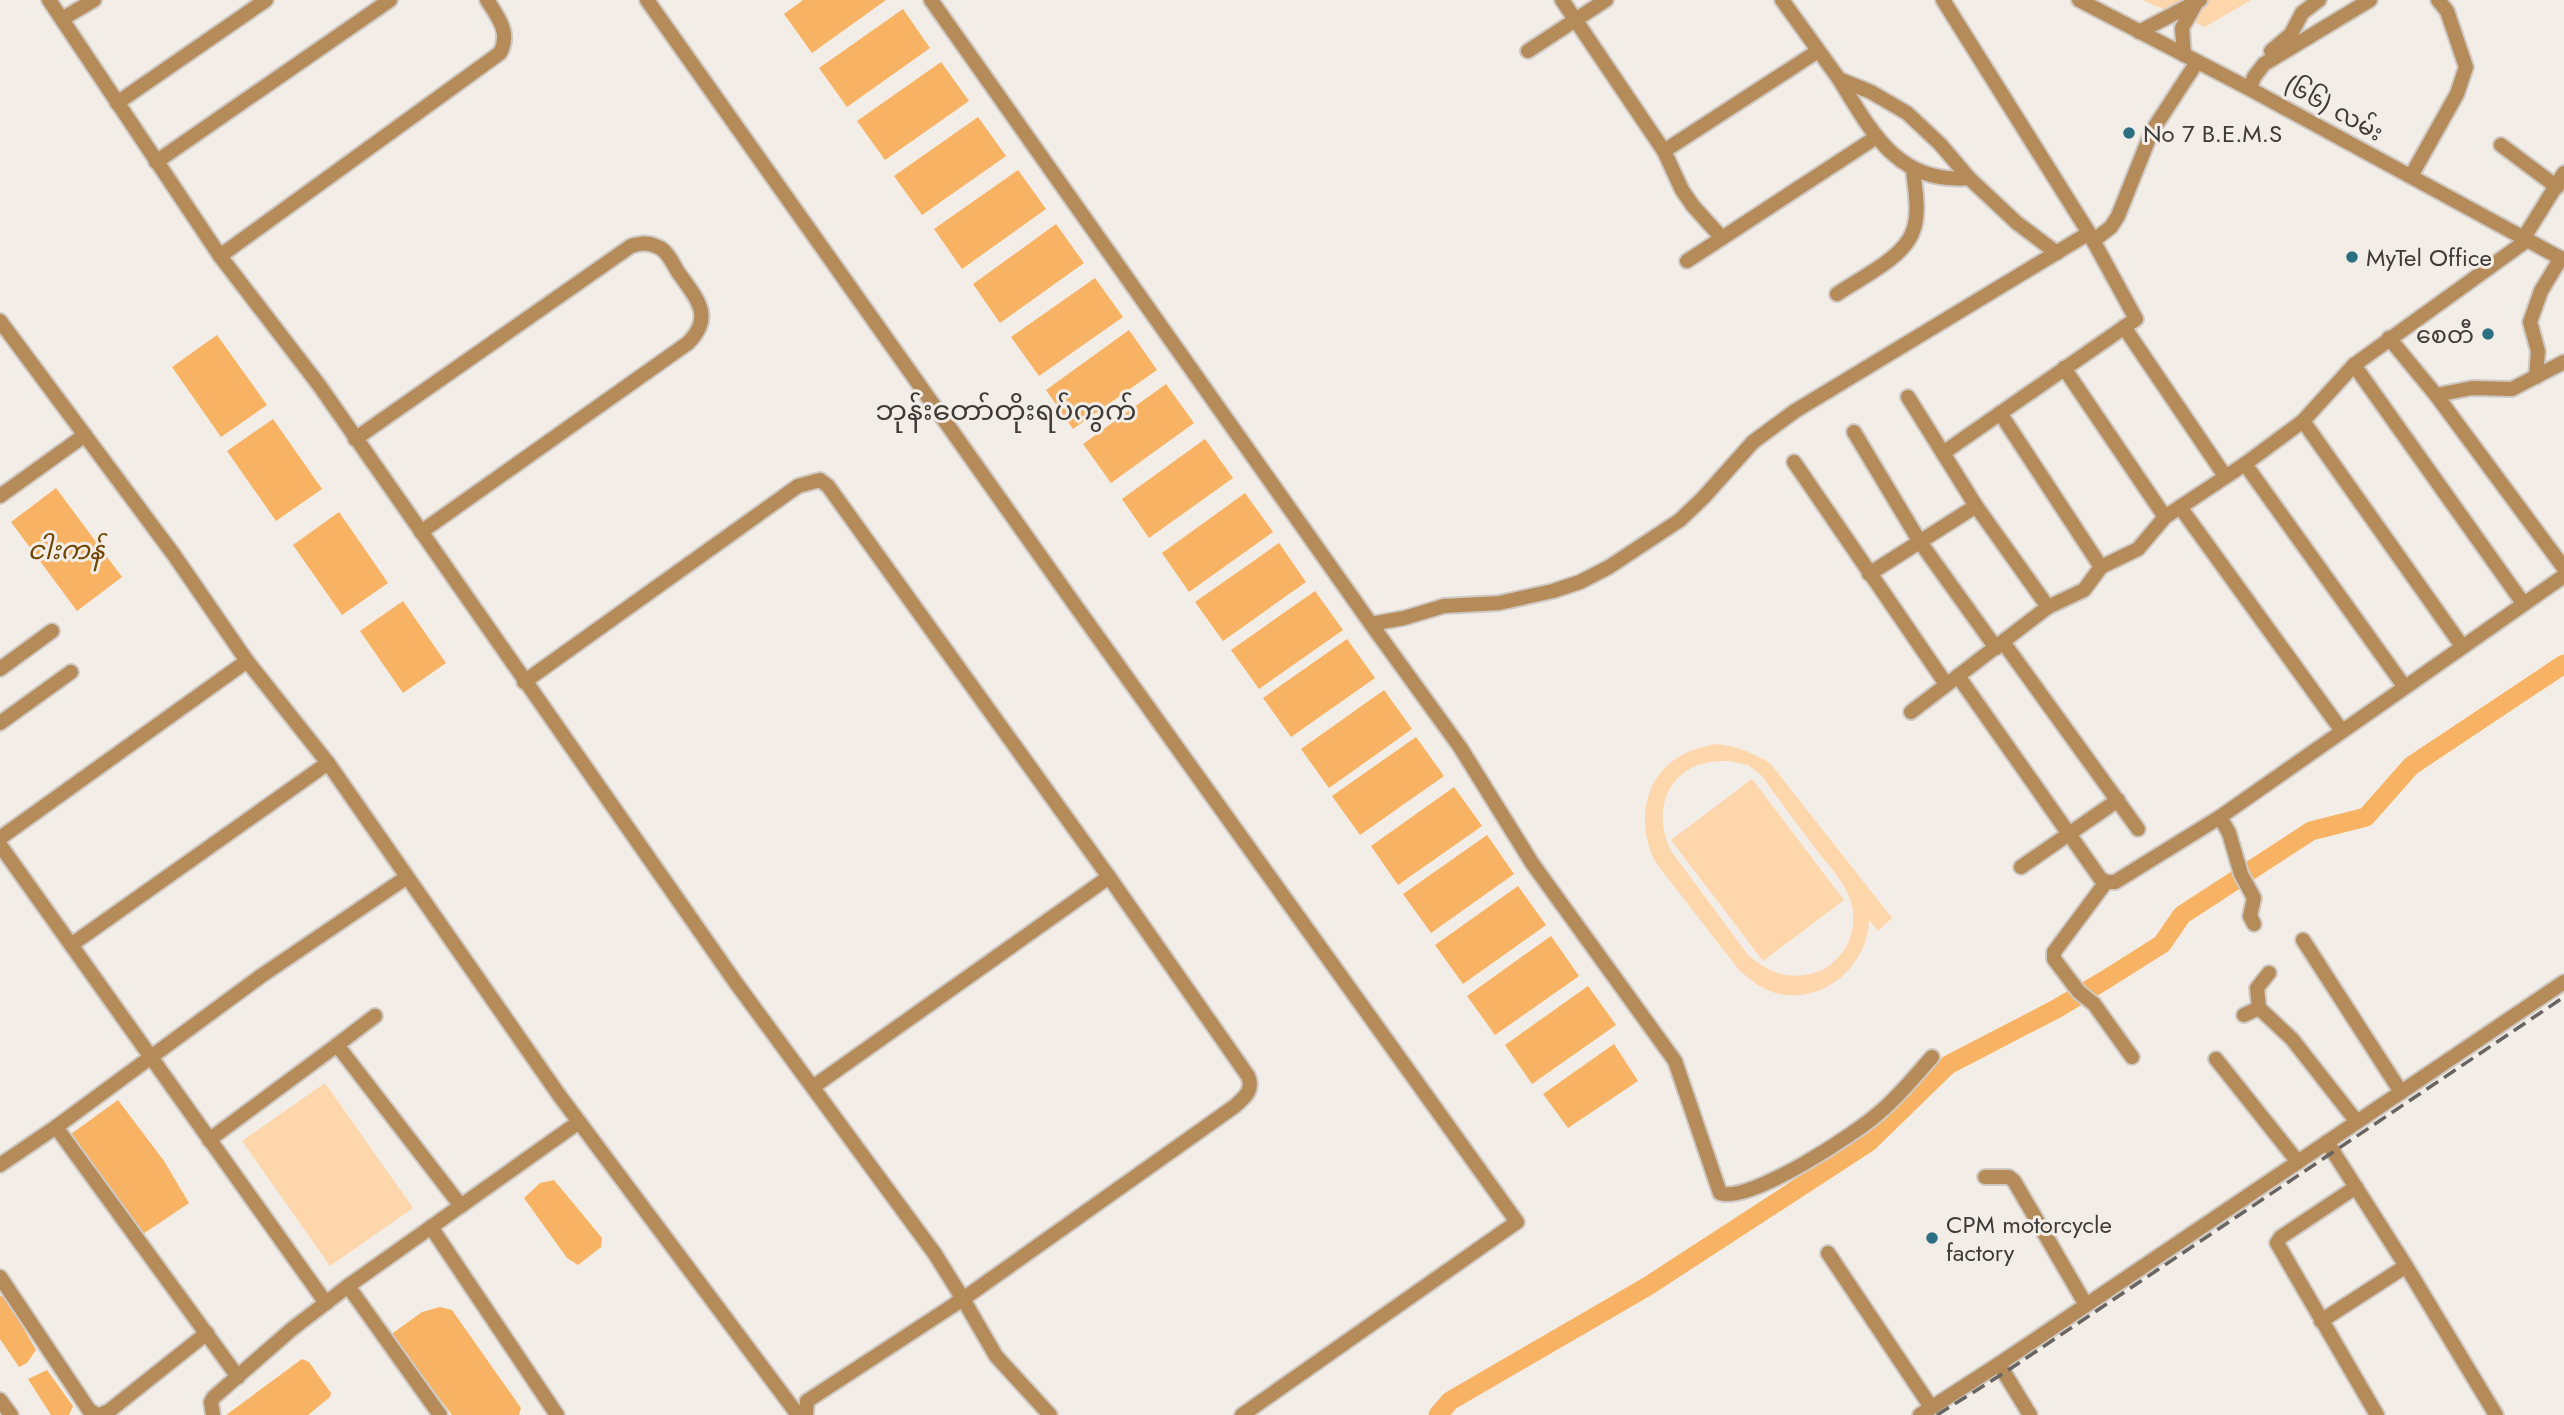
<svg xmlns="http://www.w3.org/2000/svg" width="2564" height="1415" font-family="Jost,'Noto Sans Myanmar',sans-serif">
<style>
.green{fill:#fed6ac;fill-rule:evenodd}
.water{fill:#f7b363}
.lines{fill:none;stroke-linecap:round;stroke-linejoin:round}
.river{stroke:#f7b363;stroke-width:19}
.minor-casing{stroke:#cfc9c4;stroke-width:18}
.minor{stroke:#b68b5a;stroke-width:14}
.rail{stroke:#686461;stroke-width:3.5;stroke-dasharray:14 7;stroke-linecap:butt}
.poi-dot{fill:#2d6f82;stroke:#f3ede7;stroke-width:2.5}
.labels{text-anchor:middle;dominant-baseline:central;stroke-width:6;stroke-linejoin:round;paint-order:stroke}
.street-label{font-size:24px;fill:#3d3a38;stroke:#f3ede7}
.poi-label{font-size:24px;fill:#3d3a38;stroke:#f3ede7;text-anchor:start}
.water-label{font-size:26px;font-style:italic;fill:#714502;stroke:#f3ede7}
.quarter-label{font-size:28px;fill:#3d3a38;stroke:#f3ede7}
</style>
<rect width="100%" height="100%" fill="#f3ede7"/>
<g class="green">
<path d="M2142,0h109l-46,27z"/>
<path d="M1715,744c22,2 36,8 55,19l122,155 -14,13 -9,-11c-1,50 -55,92 -104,69 -10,-5 -18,-12 -26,-19l-83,-107c-20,-37 -14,-88 28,-109 9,-5 20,-7 31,-10zM1729,761l19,4 13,10c19,26 38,52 58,78 12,15 26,30 32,49 5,17 2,37 -9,51 -7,8 -15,16 -25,19 -28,9 -48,1 -69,-17l-77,-104c-14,-28 -12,-65 20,-83 11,-6 25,-7 38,-7z"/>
<path d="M1752,779l92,121 -81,61 -92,-121z"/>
<path d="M325,1083l88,125 -83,58 -88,-125z"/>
</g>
<g class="water">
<path d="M803,0h83l-74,53 -28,-39z"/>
<path d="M903,9l27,39 -83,59 -28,-39z"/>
<path d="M941,62l28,39 -84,59 -28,-39z"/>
<path d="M978,117l28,39 -84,59 -28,-39z"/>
<path d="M1018,170l28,39 -84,60 -28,-40z"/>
<path d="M1056,224l28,39 -84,60 -27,-39z"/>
<path d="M1095,278l28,39 -84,59 -28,-39z"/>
<path d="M1129,330l28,40 -84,59 -27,-39z"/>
<path d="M217,335l50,70 -46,32 -49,-70z"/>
<path d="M1166,384l28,39 -83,60 -28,-39z"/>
<path d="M273,419l49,70 -46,32 -49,-70z"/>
<path d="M1205,439l28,39 -84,60 -27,-39z"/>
<path d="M56,488l66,89 -45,34 -66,-89z"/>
<path d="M1245,493l28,39 -84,60 -27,-39z"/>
<path d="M339,512l49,71 -46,32 -49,-70z"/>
<path d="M1279,543l27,39 -83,59 -28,-39z"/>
<path d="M1315,591l28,39 -84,59 -28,-39z"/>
<path d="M403,601l43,62 -43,30 -43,-62z"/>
<path d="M1347,639l28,39 -84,59 -28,-39z"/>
<path d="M1384,690l28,39 -83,59 -28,-39z"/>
<path d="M1416,737l28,39 -84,59 -28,-39z"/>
<path d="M1454,787l28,39 -84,59 -27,-39z"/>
<path d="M1487,835l27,39 -83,59 -28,-39z"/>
<path d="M1518,886l28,39 -83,59 -28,-39z"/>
<path d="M1551,936l28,40 -84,59 -28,-39z"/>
<path d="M1588,986l28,39 -84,59 -27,-39z"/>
<path d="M1614,1044l24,37 -70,47 -25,-34z"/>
<path d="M118,1100l46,61 25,42 -46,31 -72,-100z"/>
<path d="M554,1180l48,58 -1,9 -23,18 -11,-7 -43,-60 16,-15z"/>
<path d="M0,1296l5,1 31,53 -9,13 -8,4 -19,-28z"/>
<path d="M440,1307l12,3 69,98 -2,7h-67l-58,-77 -1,-5 29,-21z"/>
<path d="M302,1359l7,3 22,31 -1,4 -22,18h-82z"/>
<path d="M47,1370l26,36 -4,9h-18l-23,-36z"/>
</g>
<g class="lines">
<path class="river" d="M1438,1415l12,-14 198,-115 221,-144 79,-77 108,-56 49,-29 57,-36 20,-29 129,-84 55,-14 45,-51 153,-102"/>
<defs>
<g id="minor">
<path d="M49,0l171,256 99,129 417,598 199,271 28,45 -156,102 -1,14"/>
<path d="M647,0l428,605 442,617 -275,193"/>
<path d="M931,0l440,624 89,123 72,116 143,198 45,132c29,11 137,-60 160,-81 19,-16 35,-36 52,-55"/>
<path d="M1562,0l102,151 154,-100"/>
<path d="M1782,0l57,79 32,13 36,21 33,31 29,34 48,45 40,30"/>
<path d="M2079,0l171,89 314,171"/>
<path d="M62,19l32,-19"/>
<path d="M2139,32l61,-32"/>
<path d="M1528,51l78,-51"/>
<path d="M2271,51l20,-17 11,-21 17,-13"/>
<path d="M2184,55l-2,-27 13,-23"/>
<path d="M1839,79c32,52 59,106 130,99"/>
<path d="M2250,89l4,-12 10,-13 106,-64"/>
<path d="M117,103l149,-103"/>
<path d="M2501,145l56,42"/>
<path d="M1664,151l18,39 11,16 29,32"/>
<path d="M156,162l234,-162"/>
<path d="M2411,176l46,-82 9,-27 -19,-56 -9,-11"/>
<path d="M2523,239l41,-66"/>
<path d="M2093,241l18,-14 7,-11 34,-85 45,-69"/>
<path d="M220,256l280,-203c11,-20 -2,-36 -13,-53"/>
<path d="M1687,261l188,-123"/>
<path d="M1837,294c23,-16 67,-36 76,-63 7,-18 2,-43 0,-61"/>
<path d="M0,321l174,234 73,106 81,102 231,332 239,320"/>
<path d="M2124,327l101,149"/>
<path d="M2389,338l47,57 128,173"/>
<path d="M2354,365l169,238"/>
<path d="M2064,368l101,149"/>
<path d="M2536,377l2,-26 -8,-29 11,-31 20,-33"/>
<path d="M2436,395l36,-7 40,1 52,-27"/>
<path d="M1908,397l68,109 72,101"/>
<path d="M2000,413l101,154"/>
<path d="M2303,421l159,225"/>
<path d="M1854,432l66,110 76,106"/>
<path d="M355,439l276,-193c10,-3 17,-4 27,1 9,3 15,17 20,25 18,26 37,44 10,71l-267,189"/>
<path d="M1943,453l193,-134 -47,-86 -146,-233"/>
<path d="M1794,462l152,222"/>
<path d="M2245,464l159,222"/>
<path d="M0,496l85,-61"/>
<path d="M2180,507l162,224"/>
<path d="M1869,574l107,-68"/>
<path d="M1371,624l33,-6 40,-12 55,-3 54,-12 27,-9 29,-15 71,-47 23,-22 50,-56 42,-31 294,-178"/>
<path d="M2003,642l135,187"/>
<path d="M0,669l52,-38"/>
<path d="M1958,676l142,202 6,4h9l105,-65 344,-241"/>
<path d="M524,682l274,-196 22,-6 8,6 281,391"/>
<path d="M1911,712l137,-105 36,-17 17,-23 37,-18 27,-32 80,-53 58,-43 51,-56 172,-124"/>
<path d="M0,723l71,-51"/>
<path d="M2220,817l9,16 12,41 13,24 -4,18 4,8"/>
<path d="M0,838l247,-177"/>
<path d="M0,845l326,458"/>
<path d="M2021,867l97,-67"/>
<path d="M2106,882l-52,70v7l25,33 15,12 38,53"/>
<path d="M2303,940l98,152"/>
<path d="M71,945l257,-182"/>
<path d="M2259,1008l-2,-20 12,-15"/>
<path d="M2244,1015l15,-7 33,31 65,83"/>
<path d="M375,1016l-38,29 124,161"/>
<path d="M2216,1059l82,103"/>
<path d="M813,1087l296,-210 139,199c6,14 -3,21 -13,30l-272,193"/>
<path d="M56,1127l182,250"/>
<path d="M209,1140l128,-95"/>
<path d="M0,1165l56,-38 205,-151 146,-99"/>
<path d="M1985,1177h24l5,4 72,124"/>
<path d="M2356,1187l-75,50 -4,6 100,172"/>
<path d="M431,1227l126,188"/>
<path d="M1828,1253l103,154"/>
<path d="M2406,1266l90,149"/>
<path d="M0,1277l89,133 8,5"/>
<path d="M348,1286l92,129"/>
<path d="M957,1302l6,-3 33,57 54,59"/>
<path d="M2321,1321l85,-55 -79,-124"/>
<path d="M1999,1364l31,51"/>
<path d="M0,1400l11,15"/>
<path d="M100,1415l9,-4 98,-78"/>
<path d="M213,1415l-2,-13 3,-5 78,-68 56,-43 231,-164"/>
<path d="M1920,1415l79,-51 565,-382"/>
</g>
</defs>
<use href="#minor" class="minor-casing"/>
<use href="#minor" class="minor"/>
<path class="rail" d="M1937,1415l67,-42 560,-376"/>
</g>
<g class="poi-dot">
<circle cx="2129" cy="133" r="7"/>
<circle cx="2352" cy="257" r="7"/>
<circle cx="2488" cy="334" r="7"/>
<circle cx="1932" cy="1238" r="7"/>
</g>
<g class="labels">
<g class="street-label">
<text transform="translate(2334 108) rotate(29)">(၆၆) လမ်း</text>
</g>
<g class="poi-label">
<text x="2143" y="133">No 7 B.E.M.S</text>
<text x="2366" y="257">MyTel Office</text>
<text x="2474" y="334" text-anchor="end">စေတီ</text>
<text x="1946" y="1224">CPM motorcycle<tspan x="1946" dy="28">factory</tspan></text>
</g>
<g class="water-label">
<text x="66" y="550">ငါးကန်</text>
</g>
<g class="quarter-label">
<text x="1006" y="410">ဘုန်းတော်တိုးရပ်ကွက်</text>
</g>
</g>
</svg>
